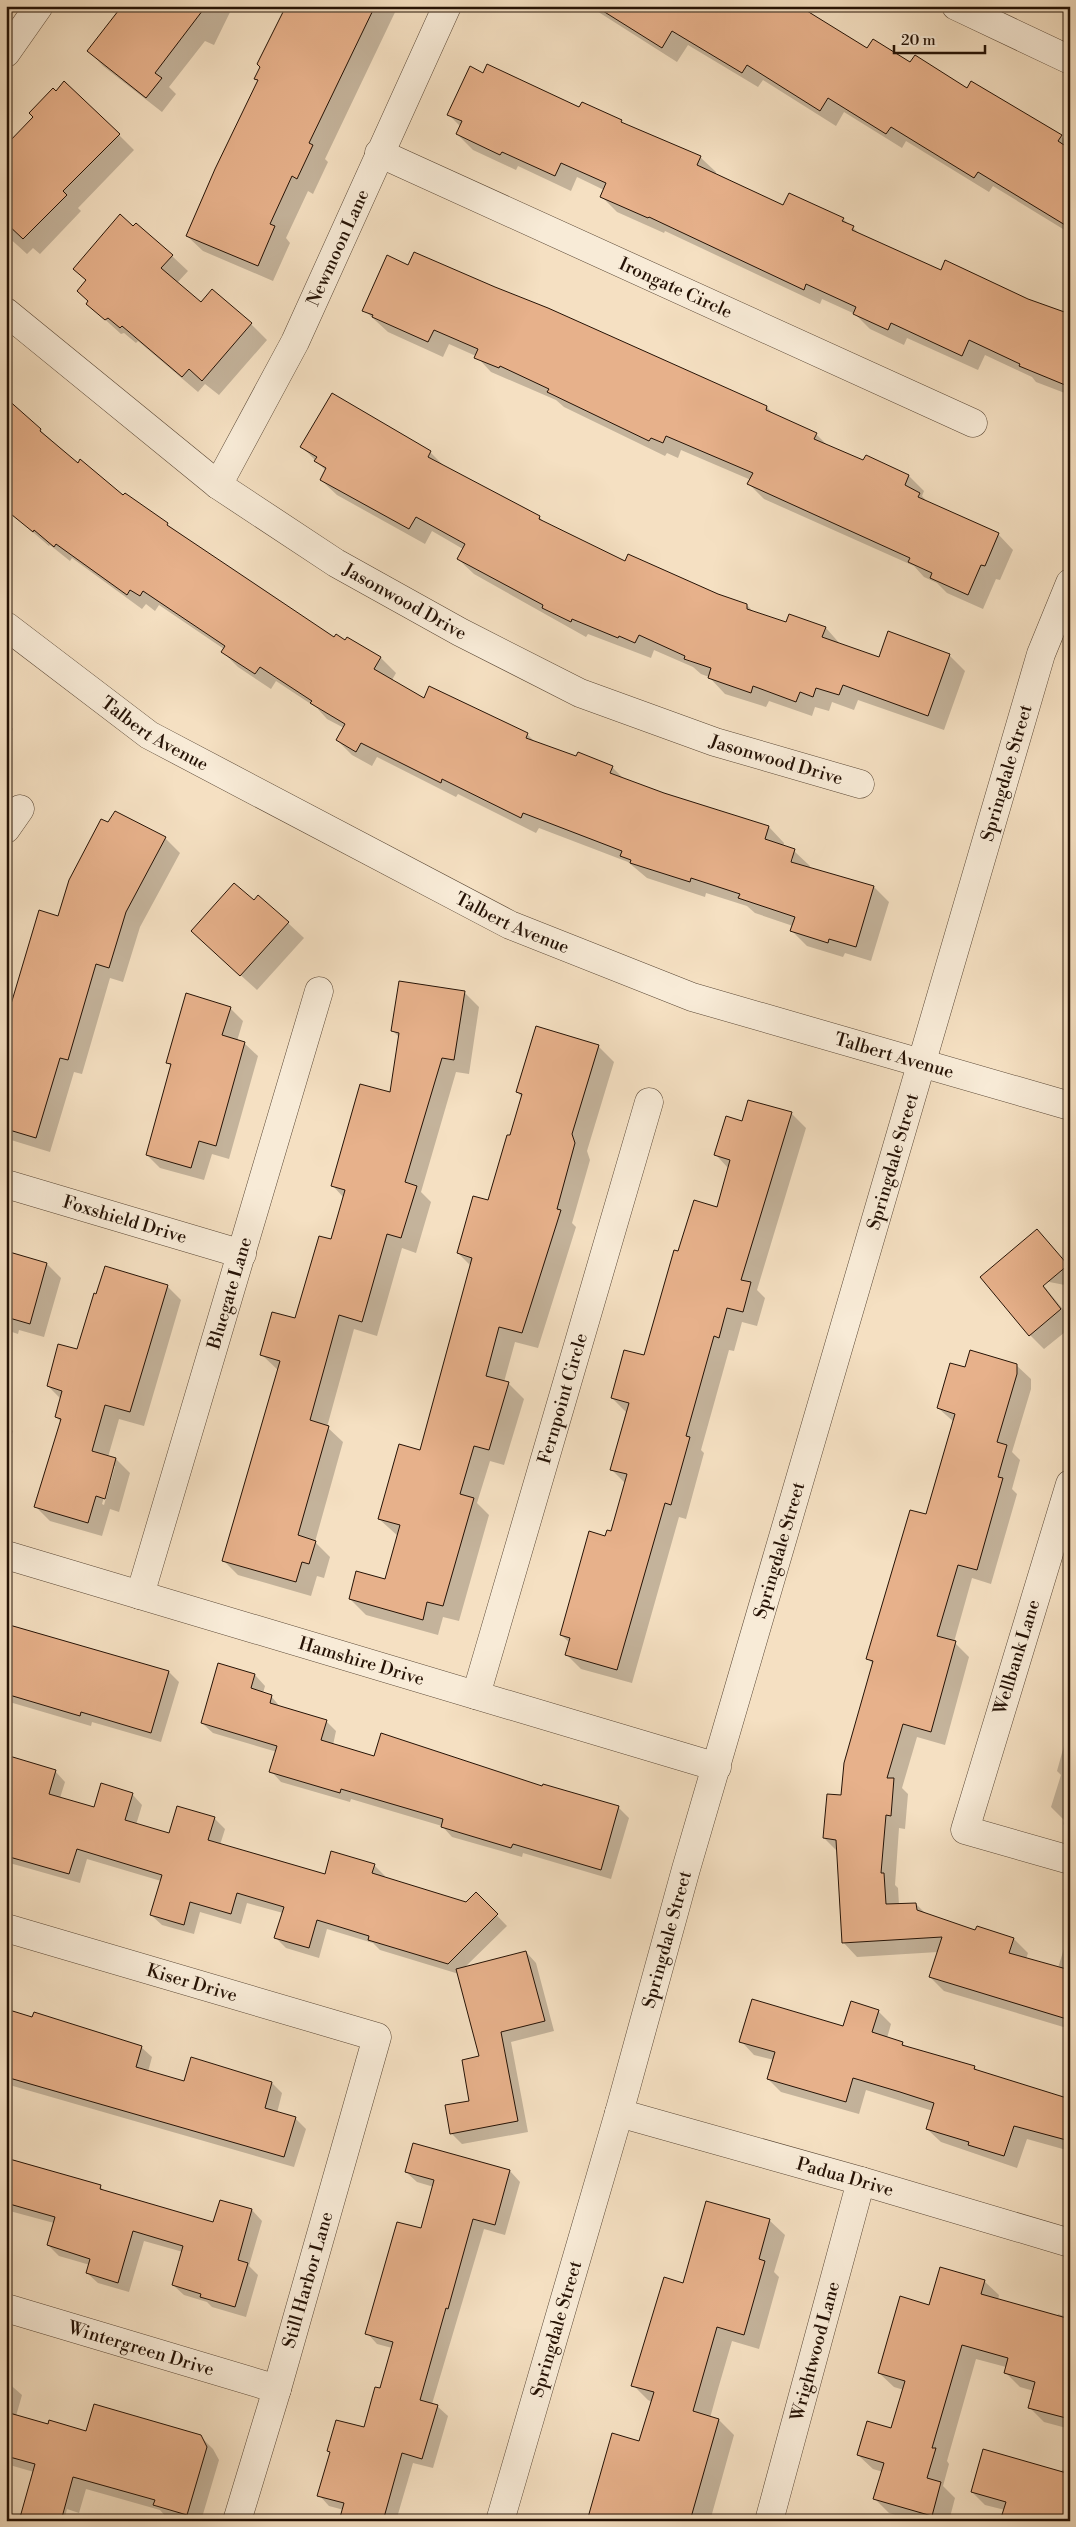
<svg xmlns="http://www.w3.org/2000/svg" width="1076" height="2527" font-family="'Libre Bodoni',serif">
<style>
.shadow{fill:#0003;fill-rule:evenodd}
.building{fill:#e7b18b;stroke:#251205}
.lines{fill:none;stroke-linecap:round;stroke-linejoin:round}
.minor-casing{stroke:#594634;stroke-width:29}
.tertiary-casing{stroke:#594634;stroke-width:29}
.minor{stroke:#f8ebd7;stroke-width:28}
.tertiary{stroke:#f8ebd7;stroke-width:28}
.labels{text-anchor:middle;dominant-baseline:central;stroke-width:4.5;stroke-linejoin:round;paint-order:stroke}
.street-label{font-size:18px;fill:#251205;stroke:#f8ebd7}
</style>
<rect width="100%" height="100%" fill="#f5e0c2"/>
<filter id="stains"><feTurbulence type="fractalNoise" baseFrequency=".004" numOctaves="4"/><feColorMatrix values="0 0 0 0 .2 0 0 0 0 .09 0 0 0 0 .02 0 0 0 .5 -.17"/></filter>
<radialGradient id="worn" r=".72"><stop offset=".6" stop-color="#630" stop-opacity="0"/><stop offset="1" stop-color="#630" stop-opacity=".3"/></radialGradient>
<g class="shadow">
<path d="M123,6h110l-19,39 -9,-4 -36,46 7,7 -14,18 -59,-46 -14,-15z"/>
<path d="M289,6h109l-73,153 3,3 -15,32 -5,-3 -22,47 4,5 -17,38 -70,-30 -16,-15 72,-155 -3,-3z"/>
<path d="M589,6h196l83,43 43,15 57,26 93,46 9,9v90l-7,-6 -70,-43 -4,6 -83,-51 -4,7 -58,-36 -8,14 -73,-46 -5,7 -70,-42 -11,17z"/>
<path d="M484,74l137,47 4,4 75,32 16,15 -1,3 69,32 59,12 18,16 80,36 129,45v79l-34,-13 -4,-5 -47,-22 -7,15 -71,-32 -3,7 -34,-16 -15,-15 -33,-15 -2,5 -155,-73 -1,2 -47,-21 -16,-16 3,-6 -27,-13 -6,14 -53,-25 -2,4 -43,-20 -16,-16 4,-7 -12,-12z"/>
<path d="M119,135l15,15 -56,58 3,3 -41,43 -7,-6 -6,6 -21,-19v-88z"/>
<path d="M133,227l39,29 16,15 -11,12 24,20 50,21 16,16 -48,55 -14,-11 -7,8 -60,-51 -2,2 -12,-10 -3,1 -33,-30 -1,-23 -12,-12z"/>
<path d="M409,266l358,141 7,8 42,19 12,12 36,16 2,-5 43,19 15,15 -2,5 7,8 69,30 15,16 -13,30 -4,-1 -13,30 -36,-16 -10,-10 -13,-6 -10,-11 -150,-67 -15,-15 2,-4 -70,-30 -3,8 -11,-5 -2,3 -101,-49 -8,-7 -65,-28 -15,-16 -27,-12 -6,13 -55,-25 -24,-22z"/>
<path d="M10,403l68,61 256,175 12,2 2,-3 33,20 15,15 -4,7 32,19 6,-12 97,47 9,9 41,15 35,9 14,14 143,46 15,16 -1,4 11,4 16,15 -1,2 65,19 15,15 -18,59 -26,-8 -2,4 -36,-11 -15,-15 1,-5 -38,-13 -8,-7 -41,-13 -1,4 -58,-19 -19,-16 -89,-34 -3,5 -78,-39 -2,3 -79,-40 -5,9 -20,-11 -15,-15 7,-12 -17,-9 -10,-11 -41,-27 -5,8 -33,-22 -15,-15 1,-3 -65,-44 -4,6 -9,-7 -4,5 -70,-51 -2,3 -20,-16 -1,1 -43,-37zM791,858h2l-3,10z"/>
<path d="M302,447l128,5 15,15 95,51 6,6 80,39 121,42 8,9 32,10 3,-9 36,13 15,17 38,14 70,-4 16,16 -21,59 -86,-30 -4,10 -22,-8 -3,9 -14,-4 -3,9 -43,-15 -3,6 -41,-13 -16,-17 -8,-3 -8,-7 -39,-17 -3,8 -63,-24 -2,3 -112,-63 -16,-15 5,-10 -31,-18 -7,13 -88,-49 -16,-15 5,-9z"/>
<path d="M6,722l7,7 -7,12z"/>
<path d="M165,838l15,15 -40,74 -17,55 -13,-4 -28,96 -8,-2 -24,80 -39,-12 -5,-5v-113l53,-104z"/>
<path d="M254,902l34,21 16,15 -47,52 -49,-44z"/>
<path d="M464,992l15,15 -10,67 -13,-2 -35,120 10,10 -15,51 -14,-5 -25,88 -23,-7 -27,98 16,15 -28,100 15,15 -6,21 -7,-2 -6,20 -73,-21 -15,-15 56,-189 -17,-16 33,-35 36,-80 13,-42 -11,-12 58,-92 9,-56 -7,-7z"/>
<path d="M230,1008l13,13 -6,20 7,2 14,13 -29,103 -17,-5 -8,26 -44,-12 -13,-13 25,-88 -4,-4z"/>
<path d="M598,1046l16,16 -27,89 3,9 -18,63 4,4 -38,121 -23,-6 -11,40 4,1 16,16 -20,66 -14,-4 -13,42 12,12 -30,106 -16,-4 -5,18 -72,-20 -16,-16 36,-19 12,-44 -19,-17 42,-67 50,-186 -13,-13 31,-52 33,-104 -5,-5z"/>
<path d="M791,1113l15,15 -49,162 8,8 -8,28 -15,-4 -8,29 -5,-1 -28,100 3,3 -18,66 -7,-2 -47,166 -51,-14 -15,-15 4,-11 -9,-8 45,-98 6,-5 14,-48 -15,-15 15,-57 -14,-14 33,-41 34,-104 39,-45 11,-39 -13,-14 26,-32z"/>
<path d="M1037,1230l33,37v19l-31,-6 31,38v10l-26,21 -14,-14z"/>
<path d="M6,1252l41,12 14,14 -17,59 -25,-7 -1,4 -12,-4z"/>
<path d="M167,1286l14,14 -37,126 -25,-7 -11,38 8,2 14,14 -11,39 -9,-3 -8,27 -52,-15 -15,-15 26,-84 -5,-5 5,-18 -13,-13 30,-35zM113,1466h2l-11,39 -2,-1z"/>
<path d="M1016,1365l15,14v10l-19,63 8,8 -8,29 5,5 -26,90 -19,-6 -18,64 15,15 -24,88 -28,-8 -15,51 6,6 -3,35 -6,-1 -4,57 3,3 1,17 17,-1 10,10 50,17 1,-4 37,12 14,14 -2,6 32,9 9,-29 3,1v89l-126,-38 -14,-14 8,-25 -81,5 -14,-15 -5,-90 -14,-14 18,-42 32,-131 -6,-6 59,-143 27,-94 -16,-14 28,-39z"/>
<path d="M6,1425l7,6 -7,21z"/>
<path d="M6,1456l3,3 -3,10z"/>
<path d="M6,1624l163,48 10,10 -18,60 -69,-20 -1,4 -85,-25z"/>
<path d="M255,1675l10,11 -2,7 8,3 10,12 45,13 10,10 -3,14 42,13 168,29 75,20 11,11 -18,61 -88,-26 -1,4 -70,-20 -10,-11 -91,-27 -1,3 -69,-20 -10,-11 6,-19 -64,-19 -11,-10z"/>
<path d="M1070,1724v107l-7,-7 1,-4 -13,-13 10,-32 -4,-4z"/>
<path d="M6,1757l49,14 10,11 -5,16 35,10 37,-14 10,11 -6,20 34,9 44,-16 11,11 -5,16 106,30 48,-10 11,11 -1,2 83,25 9,-9 31,32 -43,42 62,-16 10,11 18,68 -43,11 17,90 -66,12 -11,-11 20,-31 10,-45 -22,-83 -79,-24 -7,-7 -46,-14 -8,29 -33,-10 -10,-10 7,-25 -36,-10 -6,21 -41,-12 -6,22 -32,-9 -11,-10 10,-34 -74,-22 -7,24 -74,-21z"/>
<path d="M6,2011l135,36 11,10 -4,15 37,11h87l10,10 -5,20 18,5 11,11 -12,38 -288,-83z"/>
<path d="M878,2011l13,13 -4,14 15,5 5,5 67,19 5,5 91,28v51l-43,-12 -10,29 -76,-26 -14,-13 6,-18 -67,-21 -7,24 -78,-22 -13,-13 6,-19 -20,-5 -13,-14 103,-14z"/>
<path d="M6,2158l94,29 7,6 107,31 7,-23 31,9 10,11 -13,45 9,9 -12,42 -34,-10 -5,-5 -23,-7 -11,-10 10,-33 -39,-11 -15,51 -31,-9 -11,-10 3,-8 -31,-9 -11,-11 6,-22 -48,-13z"/>
<path d="M510,2171l10,11 -15,53 -21,-6 -52,175 5,2 11,10 -15,52 -20,-5 -17,58h-55l3,-11 -15,-4 -10,-11 12,-41 -3,-3 37,-22 16,-39 11,-42 -15,-4 -10,-11 55,-103 12,-43 -17,-5 -11,-10z"/>
<path d="M769,2220l16,15 -11,37 5,5 -20,72 -27,-8 -14,48 -8,29 9,2 15,15 -24,86h-122l52,-78 12,-41 -4,-2 -15,-15 51,-101z"/>
<path d="M984,2281l15,14 -1,5 59,17 1,-3 12,4v111l-26,-7 -15,-15 5,-16 -14,-4 -15,-15 1,-5 -30,-8 -29,102 2,3 -6,22 12,12 -6,23h-34l-26,-8 -14,-14 8,-27 -10,-3 -15,-14 34,-26 12,-39 -10,-3 -15,-14 51,-67z"/>
<path d="M6,2381l16,14 -6,21 33,9 38,7 113,4 13,13 6,11 -18,61h-23l-11,-3 -7,-8 -74,-21 -7,24 -12,-4 -3,12h-43l13,-49 -28,-8z"/>
<path d="M1062,2470l8,3v48l-65,-11 -20,-5 -13,-13 89,-19z"/>
</g>
<g class="building">
<path d="M122,6h84l-51,67 7,5 -16,20 -59,-47z"/>
<path d="M286,6h89l-66,137 4,2 -16,34 -5,-3 -22,48 5,2 -17,40 -72,-30 29,-67 43,-89 -4,-1 6,-12 -3,-3z"/>
<path d="M595,6h204l68,42 6,-9 37,23 5,-7 52,33 4,-7 91,54 -4,6 12,8v79l-92,-56 -4,6 -83,-51 -5,7 -58,-36 -8,13 -73,-46 -5,8 -70,-42 -10,17z"/>
<path d="M487,64l92,43 3,-5 40,18 -1,2 80,34 -4,9 86,40 6,-12 55,25 -2,3 12,5 -2,4 89,40 4,-10 83,39 42,15v73l-51,-21 1,-2 -51,-24 -7,16 -71,-33 -3,7 -35,-16 3,-7 -50,-23 -2,6 -155,-73 -1,1 -48,-21 6,-14 -45,-20 -6,13 -53,-24 -2,3 -44,-21 6,-13 -15,-6 23,-49 13,7z"/>
<path d="M64,81l56,53 -57,57 4,4 -44,44 -17,-16v-78l27,-28 -4,-4 24,-25 3,3z"/>
<path d="M120,214l13,12 3,-3 37,32 -12,13 40,34 11,-13 40,34 -50,58 -13,-12 -7,8 -60,-51 -2,2 -12,-10 -3,2 -19,-16 2,-3 -11,-10 9,-11 -13,-11z"/>
<path d="M414,252l81,35 53,21 219,98 -1,4 51,23 -3,6 49,21 3,-5 43,20 -4,10 15,8 -2,4 81,36 -14,33 -4,-1 -13,30 -38,-17 2,-5 -24,-11 2,-4 -163,-74 6,-11 -87,-37 -3,7 -12,-5 -2,3 -102,-49 2,-3 -49,-23 -1,2 -25,-10 4,-9 -44,-19 -6,12 -56,-25 1,-2 -11,-4 25,-56 21,10z"/>
<path d="M332,393l99,58 -3,6 112,59 -1,3 86,42 3,-7 90,40 29,10v5l39,13 3,-8 37,13 -4,10 57,20 9,-26 62,23 -22,62 -85,-31 -4,10 -23,-7 -3,9 -13,-5 -4,10 -43,-16 -2,7 -43,-15 3,-10 -27,-9 1,-3 -46,-21 -4,8 -16,-7 -1,2 -46,-19 -1,3 -29,-14 1,-3 -86,-46 8,-15 -49,-27 -7,12 -89,-49 6,-12 -12,-7 3,-4 -17,-10z"/>
<path d="M6,398l35,31 -1,2 38,32 2,-4 43,36 2,-2 43,30 -1,2 167,112 2,-3 9,6 2,-3 34,20 -7,12 50,29 5,-12 99,47 -2,5 50,18 2,-4 35,14 -3,7 54,20 105,33 -4,13 30,10 -4,13 83,24 -18,61 -27,-8 -1,4 -38,-12 5,-14 -57,-19 2,-4 -49,-16 -1,4 -60,-19 1,-3 -11,-4 2,-5 -99,-38 -2,5 -79,-39 -1,4 -80,-40 -5,9 -20,-12 9,-16 -35,-21 2,-2 -52,-34 -5,7 -34,-22 4,-6 -82,-55 -3,5 -10,-6 -3,5 -71,-51 -2,3 -20,-17 -1,2 -27,-22z"/>
<path d="M115,811l51,26 -40,75 -17,56 -13,-4 -28,96 -8,-2 -24,80 -30,-9v-108l33,-111 19,6 11,-36 32,-61 7,3z"/>
<path d="M234,883l20,17 4,-5 31,27 -49,54 -49,-45z"/>
<path d="M399,981l66,10 -11,69 -12,-2 -37,124 12,4 -16,52 -14,-4 -25,88 -23,-7 -29,105 19,6 -31,109 18,6 -7,23 -7,-2 -6,20 -74,-21 58,-200 -20,-6 12,-43 23,6 24,-82 12,3 14,-49 -14,-4 29,-102 30,8 9,-59 -8,-2z"/>
<path d="M186,993l45,14 -9,28 23,7 -29,104 -17,-5 -8,27 -45,-13 25,-91 -5,-1z"/>
<path d="M536,1026l63,19 -27,89 3,9 -18,66 4,1 -39,123 -23,-6 -13,49 23,6 -20,68 -15,-4 -14,48 14,4 -31,108 -16,-4 -4,18 -74,-21 7,-28 29,8 15,-54 -22,-6 21,-75 21,6 52,-192 -15,-5 16,-57 15,4 19,-65h3l12,-41 -6,-2z"/>
<path d="M748,1100l44,12 -51,168 10,2 -8,30 -16,-4 -8,30 -5,-2 -28,100 4,1 -19,68 -6,-2 -48,167 -52,-15 5,-17 -10,-3 29,-104 16,5 2,-6 4,1 16,-57 -17,-4 19,-67 -18,-5 13,-48 20,5 30,-105 4,1 16,-51 23,7 13,-47 -16,-5 12,-39 16,5z"/>
<path d="M1037,1229l31,36 -25,21 18,23 -32,27 -49,-59z"/>
<path d="M6,1251l41,12 -17,61 -24,-7z"/>
<path d="M105,1266l63,19 -38,127 -25,-7 -13,46 24,7 -11,41 -9,-3 -8,27 -54,-16 27,-88 -6,-2 7,-26 -15,-5 11,-42 19,5 17,-56 2,1z"/>
<path d="M970,1350l47,14v10l-20,68 10,3 -9,32 5,1 -26,92 -19,-5 -21,71 19,5 -25,91 -28,-8 -16,54h7l-3,38 -5,-1 -5,58h3l2,31 30,-1 1,7 58,20 2,-4 37,12 -5,15 61,17v50l-141,-43 13,-40 -100,6 -6,-103 -13,-2 4,-44 14,1 3,-32 29,-102 -7,-2 44,-149 16,4 29,-100 -18,-6 13,-45 15,4z"/>
<path d="M6,1624l163,47 -18,62 -70,-21 -1,4 -74,-22z"/>
<path d="M218,1663l37,11 -4,14 21,7 -2,8 57,17 -6,20 53,16 7,-23 161,53 1,-2 76,22 -18,64 -88,-26 -2,4 -70,-21 2,-8 -102,-30 -1,4 -71,-21 8,-26 -76,-23z"/>
<path d="M6,1755l50,15 -7,24 45,13 7,-24 32,10 -8,27 44,13 8,-27 38,11 -7,23 117,34 6,-23 44,13 -3,9 94,29 10,-10 22,22 -50,50 -80,-24 1,-4 -52,-16 -8,28 -35,-10 10,-31 -47,-14 -6,21 -41,-12 -6,23 -34,-10 12,-40 -85,-26 -8,25 -63,-18z"/>
<path d="M526,1951l19,70 -44,11 17,89 -68,13 -5,-29 24,-4 -7,-41 17,-4 -23,-87z"/>
<path d="M752,1999l91,27 8,-25 28,9 -7,22 31,10 -1,3 73,21 -1,3 96,30v42l-56,-15 -10,30 -36,-11 1,-3 -43,-13 8,-26 -34,-11 -47,-14 -7,24 -79,-23 8,-27 -36,-10z"/>
<path d="M6,2009l26,8 2,-5 108,34 -6,21 48,14 7,-24 81,25 -7,26 31,9 -12,40 -278,-80z"/>
<path d="M413,2143l97,27 -15,55 -22,-6 -25,90 -2,-1 -26,92 18,5 -16,54 -20,-6 -19,68h-44l5,-18 -27,-7 13,-44 -3,-1 9,-31 28,7 11,-40 5,1 13,-46 -28,-8 32,-112 24,6 13,-48 -29,-8z"/>
<path d="M6,2158l95,27 -1,4 113,33 7,-22 32,9 -14,51 10,3 -13,44 -35,-10 1,-3 -29,-9 11,-39 -50,-15 -15,52 -32,-10 4,-14 -43,-14 8,-28 -49,-14z"/>
<path d="M706,2201l64,18 -11,40 6,2 -21,74 -27,-8 -24,84 26,8 -29,102h-103l25,-88 27,8 15,-49 -23,-6 33,-109 19,6z"/>
<path d="M940,2267l45,13 -4,14 89,25v85l-4,14 -38,-10 7,-26 -31,-9 4,-15 -46,-13 -30,103h4l-9,30 14,4 -9,34 -59,-17 11,-36 -27,-8 10,-34 24,7 14,-47 -27,-8 22,-77 29,9z"/>
<path d="M94,2404l107,31 6,12 -20,68 -34,-10 2,-5 -82,-23 -12,44h-42l16,-57 -29,-8v-44l42,12 1,-4 37,11z"/>
<path d="M983,2449l87,25v47h-70l6,-19 -35,-10z"/>
</g>
<g class="lines">
<defs>
<g id="minor">
<path d="M956,6l114,54"/>
<path d="M6,53l33,-47"/>
<path id="s1" d="M379,153l594,270"/>
<path id="s2" d="M6,312l212,173 118,78 124,69 120,61 135,49 145,42"/>
<path id="s3" d="M218,485l77,-143 152,-336"/>
<path d="M6,829l14,-20"/>
<path id="s4" d="M6,1184l236,70"/>
<path d="M1070,1484l-105,346 105,30"/>
<path id="s5" d="M6,1555l711,212"/>
<path id="s6" d="M140,1595l179,-604"/>
<path id="s7" d="M476,1695l173,-593"/>
<path id="s8" d="M6,1928l371,109 -100,352 -40,132"/>
<path id="s9" d="M619,2113l242,68 209,62"/>
<path id="s10" d="M6,2308l271,81"/>
<path id="s11" d="M769,2521l92,-340"/>
</g>
<g id="tertiary">
<path id="s12" d="M6,626l143,109 361,190 182,72 378,109"/>
<path id="s13" d="M500,2521l119,-408 67,-244 355,-1215 29,-71"/>
</g>
</defs>
<use href="#minor" class="minor-casing"/>
<use href="#tertiary" class="tertiary-casing"/>
<use href="#minor" class="minor"/>
<use href="#tertiary" class="tertiary"/>
</g>
<g class="labels">
<g class="street-label">
<text stroke="none"><textPath href="#s3" startOffset="266">Newmoon Lane</textPath></text>
<text stroke="none"><textPath href="#s1" startOffset="326">Irongate Circle</textPath></text>
<text stroke="none"><textPath href="#s2" startOffset="494">Jasonwood Drive</textPath></text>
<text stroke="none"><textPath href="#s12" startOffset="184">Talbert Avenue</textPath></text>
<text stroke="none"><textPath href="#s2" startOffset="899">Jasonwood Drive</textPath></text>
<text stroke="none"><textPath href="#s13" startOffset="1820">Springdale Street</textPath></text>
<text stroke="none"><textPath href="#s12" startOffset="589">Talbert Avenue</textPath></text>
<text stroke="none"><textPath href="#s12" startOffset="994">Talbert Avenue</textPath></text>
<text stroke="none"><textPath href="#s13" startOffset="1415">Springdale Street</textPath></text>
<text stroke="none"><textPath href="#s4" startOffset="124">Foxshield Drive</textPath></text>
<text stroke="none"><textPath href="#s6" startOffset="315">Bluegate Lane</textPath></text>
<text stroke="none"><textPath href="#s7" startOffset="309">Fernpoint Circle</textPath></text>
<text stroke="none"><textPath href="#s13" startOffset="1010">Springdale Street</textPath></text>
<text transform="translate(1017 1657) rotate(-73)">Wellbank Lane</text>
<text stroke="none"><textPath href="#s5" startOffset="371">Hamshire Drive</textPath></text>
<text stroke="none"><textPath href="#s13" startOffset="605">Springdale Street</textPath></text>
<text stroke="none"><textPath href="#s8" startOffset="194">Kiser Drive</textPath></text>
<text stroke="none"><textPath href="#s9" startOffset="235">Padua Drive</textPath></text>
<text transform="translate(308 2280) rotate(-74)">Still Harbor Lane</text>
<text stroke="none"><textPath href="#s13" startOffset="200">Springdale Street</textPath></text>
<text stroke="none"><textPath href="#s10" startOffset="141">Wintergreen Drive</textPath></text>
<text stroke="none"><textPath href="#s11" startOffset="176">Wrightwood Lane</textPath></text>
</g>
</g>
<rect width="1076" height="2527" fill="none" stroke="#f5e0c2" stroke-width="25"/>
<rect x="8" y="8" width="1061" height="2512" fill="none" stroke="#251205" stroke-width="2.5"/>
<rect x="12" y="12" width="1051" height="2502" fill="none" stroke="#251205"/>
<path d="M894 45v8h91v-8" fill="none" stroke="#251205" stroke-width="2.5"/>
<text x="901" y="45" font-size="15" fill="#251205" stroke="#f8ebd7" stroke-width="4" paint-order="stroke">20 m</text>
<rect width="100%" height="100%" filter="url(#stains)"/>
<rect width="100%" height="100%" fill="url(#worn)"/>
</svg>
